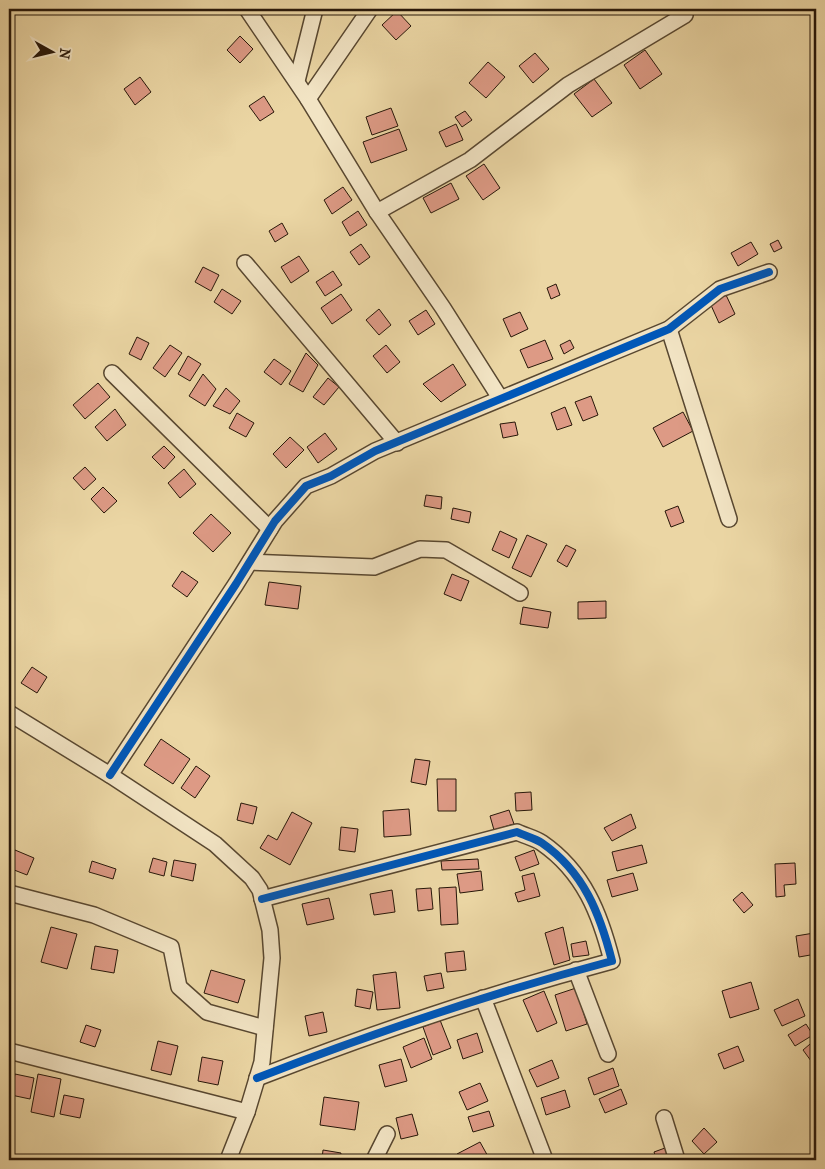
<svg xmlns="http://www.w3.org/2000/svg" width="825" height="1169" font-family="'IM FELL French Canon',serif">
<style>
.building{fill:#dd9a85;stroke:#271709}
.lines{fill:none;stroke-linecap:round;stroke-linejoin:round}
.street-casing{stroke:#584730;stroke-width:18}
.street{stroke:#f2e4c4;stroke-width:15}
.cycleway-casing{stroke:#f2e4c4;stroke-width:11}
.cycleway{stroke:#0057b8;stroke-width:8}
</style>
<rect width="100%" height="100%" fill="#ebd6a4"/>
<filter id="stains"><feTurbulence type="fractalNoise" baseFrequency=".004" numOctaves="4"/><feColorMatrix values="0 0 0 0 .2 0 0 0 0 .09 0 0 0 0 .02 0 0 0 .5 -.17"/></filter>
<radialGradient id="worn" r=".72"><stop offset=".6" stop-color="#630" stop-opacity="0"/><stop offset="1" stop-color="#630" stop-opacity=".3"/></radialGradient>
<g class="building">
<path d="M397,11l14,15 -15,14 -14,-15z"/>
<path d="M240,36l13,13 -13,14 -13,-13z"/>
<path d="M645,50l17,24 -22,15 -16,-24z"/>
<path d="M535,53l14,16 -16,14 -14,-17z"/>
<path d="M488,62l17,15 -19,21 -17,-15z"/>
<path d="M140,77l11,15 -16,13 -11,-16z"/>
<path d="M594,79l18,24 -20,14 -18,-23z"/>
<path d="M264,96l10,16 -14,9 -11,-15z"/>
<path d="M391,108l7,18 -26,9 -6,-18z"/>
<path d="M465,111l7,9 -10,7 -7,-10z"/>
<path d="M456,124l7,16 -17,7 -7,-15z"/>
<path d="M399,129l8,21 -36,13 -8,-21z"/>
<path d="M484,164l16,24 -17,12 -17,-24z"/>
<path d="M451,183l8,16 -28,14 -8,-15z"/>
<path d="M343,187l9,13 -20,14 -8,-14z"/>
<path d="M358,211l9,14 -17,11 -8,-14z"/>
<path d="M282,223l6,11 -13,8 -6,-11z"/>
<path d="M778,240l4,8 -8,4 -4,-8z"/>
<path d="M751,242l7,12 -20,12 -7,-13z"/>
<path d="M361,244l9,13 -11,8 -9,-13z"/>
<path d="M299,256l10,15 -18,12 -10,-16z"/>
<path d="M203,267l16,8 -8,16 -16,-9z"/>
<path d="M333,271l9,14 -17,11 -9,-14z"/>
<path d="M556,284l4,11 -9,4 -4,-11z"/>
<path d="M222,289l19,12 -9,13 -18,-12z"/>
<path d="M341,294l11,16 -20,14 -11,-16z"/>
<path d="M726,295l9,19 -16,9 -9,-20z"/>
<path d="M379,309l12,16 -12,10 -13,-15z"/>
<path d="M426,310l9,14 -17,11 -9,-14z"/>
<path d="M520,312l8,17 -17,8 -8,-18z"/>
<path d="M137,337l12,6 -8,17 -12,-6z"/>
<path d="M545,340l8,19 -25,9 -8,-18z"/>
<path d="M570,340l4,8 -10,6 -4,-9z"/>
<path d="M170,345l12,8 -17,24 -12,-9z"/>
<path d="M386,345l14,17 -13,11 -14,-17z"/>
<path d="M306,353l12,12 -15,27 -14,-8z"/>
<path d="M188,356l13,8 -11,17 -12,-7z"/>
<path d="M274,359l17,12 -10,14 -17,-13z"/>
<path d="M453,364l13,21 -25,17 -18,-18z"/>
<path d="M203,374l13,15 -11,17 -16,-10z"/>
<path d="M328,378l11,9 -15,18 -11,-8z"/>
<path d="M98,383l12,14 -25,22 -12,-14z"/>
<path d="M226,388l14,13 -10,13 -17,-8z"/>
<path d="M591,396l7,19 -15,6 -8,-19z"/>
<path d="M565,407l7,18 -15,5 -6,-17z"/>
<path d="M115,409l11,16 -19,16 -12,-14z"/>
<path d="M683,412l10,19 -30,16 -10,-19z"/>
<path d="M237,413l17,10 -8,14 -17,-9z"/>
<path d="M515,422l3,13 -15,3 -3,-14z"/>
<path d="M325,433l12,16 -19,14 -11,-16z"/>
<path d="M290,437l14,13 -18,18 -13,-14z"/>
<path d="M164,446l11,11 -11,12 -12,-12z"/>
<path d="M85,467l11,12 -12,11 -11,-12z"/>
<path d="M184,469l12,15 -16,14 -12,-15z"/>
<path d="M103,487l14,14 -13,12 -13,-14z"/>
<path d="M426,495l16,2 -1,12 -17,-3z"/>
<path d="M678,506l6,16 -13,5 -6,-16z"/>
<path d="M453,508l18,4 -2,11 -18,-4z"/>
<path d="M211,514l20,19 -18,19 -20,-19z"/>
<path d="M500,531l17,8 -8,19 -17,-8z"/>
<path d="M527,535l20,9 -16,33 -19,-9z"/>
<path d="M566,545l10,5 -9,17 -10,-6z"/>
<path d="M182,571l16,11 -11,15 -15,-11z"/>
<path d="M452,574l17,7 -8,20 -17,-7z"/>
<path d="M269,582l32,4 -3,23 -33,-4z"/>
<path d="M606,601v17l-28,1v-17z"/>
<path d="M523,607l28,5 -3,16 -28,-4z"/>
<path d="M32,667l15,10 -10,16 -16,-10z"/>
<path d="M161,739l29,20 -17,25 -29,-19z"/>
<path d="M415,759l15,2 -4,24 -15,-3z"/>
<path d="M196,766l14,10 -15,22 -14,-10z"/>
<path d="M437,779h19v32h-18z"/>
<path d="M531,792l1,18 -16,1 -1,-18z"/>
<path d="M241,803l16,4 -4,17 -16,-4z"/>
<path d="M409,809l2,26 -27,2 -1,-26z"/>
<path d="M509,810l5,14 -20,6 -4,-14z"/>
<path d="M292,812l20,11 -22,42 -30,-17 8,-13 9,5z"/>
<path d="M631,814l5,14 -24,13 -8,-13z"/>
<path d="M341,827l17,2 -3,23 -16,-2z"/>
<path d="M642,845l5,18 -30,8 -5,-19z"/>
<path d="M15,850l19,8 -7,17 -18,-7z"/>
<path d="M534,850l5,14 -19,7 -5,-14z"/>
<path d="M153,858l14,4 -3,14 -15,-4z"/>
<path d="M478,859l1,10 -37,1 -1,-9z"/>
<path d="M174,860l22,4 -3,17 -22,-5z"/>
<path d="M92,861l24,8 -3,10 -24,-7z"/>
<path d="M795,863l1,21 -12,1 1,11 -9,1 -1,-33z"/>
<path d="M481,871l2,19 -23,3 -3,-19z"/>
<path d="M534,873l6,23 -22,6 -3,-9 10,-3 -3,-14z"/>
<path d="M633,873l5,17 -26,7 -5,-17z"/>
<path d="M456,887l2,37 -17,1 -2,-37z"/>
<path d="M431,888l2,21 -15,2 -2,-22z"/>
<path d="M392,890l3,22 -21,3 -4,-21z"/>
<path d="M742,892l11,13 -9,8 -11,-13z"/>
<path d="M329,898l5,21 -27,6 -5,-21z"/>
<path d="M51,927l26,7 -10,35 -26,-7z"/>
<path d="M563,927l7,33 -16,5 -9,-32z"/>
<path d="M814,933l2,21 -17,3 -3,-21z"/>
<path d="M586,941l3,14 -16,2 -2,-13z"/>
<path d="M95,946l23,4 -4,23 -23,-4z"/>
<path d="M464,951l2,19 -19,2 -2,-19z"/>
<path d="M211,970l34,10 -7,23 -34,-10z"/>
<path d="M396,972l4,36 -23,2 -4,-35z"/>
<path d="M441,973l3,15 -17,3 -3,-15z"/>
<path d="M751,982l8,27 -29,9 -8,-27z"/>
<path d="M576,988l11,36 -21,7 -11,-36z"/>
<path d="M357,989l16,3 -3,17 -15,-3z"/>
<path d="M544,991l13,32 -20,9 -14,-32z"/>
<path d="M798,999l7,17 -23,10 -8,-16z"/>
<path d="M323,1012l4,20 -18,4 -4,-20z"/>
<path d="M440,1020l11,28 -18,7 -10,-28z"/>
<path d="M806,1024l7,11 -18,11 -7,-11z"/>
<path d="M86,1025l15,5 -6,17 -15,-5z"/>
<path d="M477,1033l6,19 -20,7 -6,-19z"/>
<path d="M424,1038l8,21 -21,9 -8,-21z"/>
<path d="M816,1039v24l-2,2 -11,-15z"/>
<path d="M158,1041l20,5 -7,29 -20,-5z"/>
<path d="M738,1046l6,15 -20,8 -6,-15z"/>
<path d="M202,1057l21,4 -5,24 -20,-4z"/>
<path d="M401,1059l6,22 -22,6 -6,-22z"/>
<path d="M552,1060l7,18 -22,9 -8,-17z"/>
<path d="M613,1068l6,18 -25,9 -6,-17z"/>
<path d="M15,1074l19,4 -4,21 -19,-4z"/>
<path d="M38,1074l23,5 -7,38 -23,-5z"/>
<path d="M480,1083l8,18 -21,9 -8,-18z"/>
<path d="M621,1089l6,15 -22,9 -6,-14z"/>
<path d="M565,1090l5,17 -24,8 -5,-17z"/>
<path d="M64,1095l20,4 -4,19 -20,-4z"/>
<path d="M324,1097l35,5 -4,28 -35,-5z"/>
<path d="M489,1111l5,15 -21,6 -5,-15z"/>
<path d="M412,1114l6,21 -17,4 -5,-21z"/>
<path d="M704,1128l13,14 -13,12 -12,-13z"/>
<path d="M480,1142l10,18h-29l-4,-6z"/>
<path d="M665,1148l5,12h-13l-3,-8z"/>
<path d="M323,1150l18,3 -1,7 -18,-1z"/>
</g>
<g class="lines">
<defs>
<g id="street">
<path d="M247,9l61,90 69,113 66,96 57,90"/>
<path d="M297,81l18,-72"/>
<path d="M308,99l62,-90"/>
<path d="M377,212l93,-52 98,-75 117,-70"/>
<path d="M245,263l152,180"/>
<path d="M669,329l60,190"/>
<path d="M112,373l158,156"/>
<path d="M250,562l124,5 46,-18 26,1 74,43"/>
<path d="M9,713l101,62 105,69 37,34 8,12 10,40 2,28 -10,104 -15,50 -19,48"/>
<path d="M110,775l126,-191 39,-63 31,-35 25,-10 44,-25 294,-122 51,-40 49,-17"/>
<path d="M9,893l85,22 77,32 8,40 28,25 58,16"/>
<path d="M576,970l32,84"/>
<path d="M483,998l62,162"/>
<path d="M9,1051l238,61"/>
<path d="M257,1078c116,-45 234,-85 355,-117 -12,-47 -28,-89 -70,-118 -7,-5 -17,-7 -25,-11l-255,67"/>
<path d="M664,1118l13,42"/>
<path d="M374,1160l13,-26"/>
</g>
</defs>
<use href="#street" class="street-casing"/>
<use href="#street" class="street"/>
<defs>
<g id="cycleway">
<path d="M110,775l126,-191 39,-63 31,-35 25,-10 44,-25 294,-122 51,-40 49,-17"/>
<path d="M257,1078c116,-45 234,-85 355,-117 -12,-47 -28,-89 -70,-118 -7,-5 -17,-7 -25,-11l-255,67"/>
</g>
</defs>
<use href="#cycleway" class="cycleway-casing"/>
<use href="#cycleway" class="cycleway"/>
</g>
<rect width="825" height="1169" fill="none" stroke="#ebd6a4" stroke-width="30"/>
<rect x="10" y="10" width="805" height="1149" fill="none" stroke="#271709" stroke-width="2.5"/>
<rect x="15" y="15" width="795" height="1139" fill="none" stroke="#271709"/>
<g transform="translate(52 52) rotate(98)" stroke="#f2e4c4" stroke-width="4" paint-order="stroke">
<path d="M0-4L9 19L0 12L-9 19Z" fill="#271709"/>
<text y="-8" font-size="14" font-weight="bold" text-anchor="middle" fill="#271709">N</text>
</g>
<rect width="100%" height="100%" filter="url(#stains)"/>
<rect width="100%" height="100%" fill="url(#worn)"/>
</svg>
